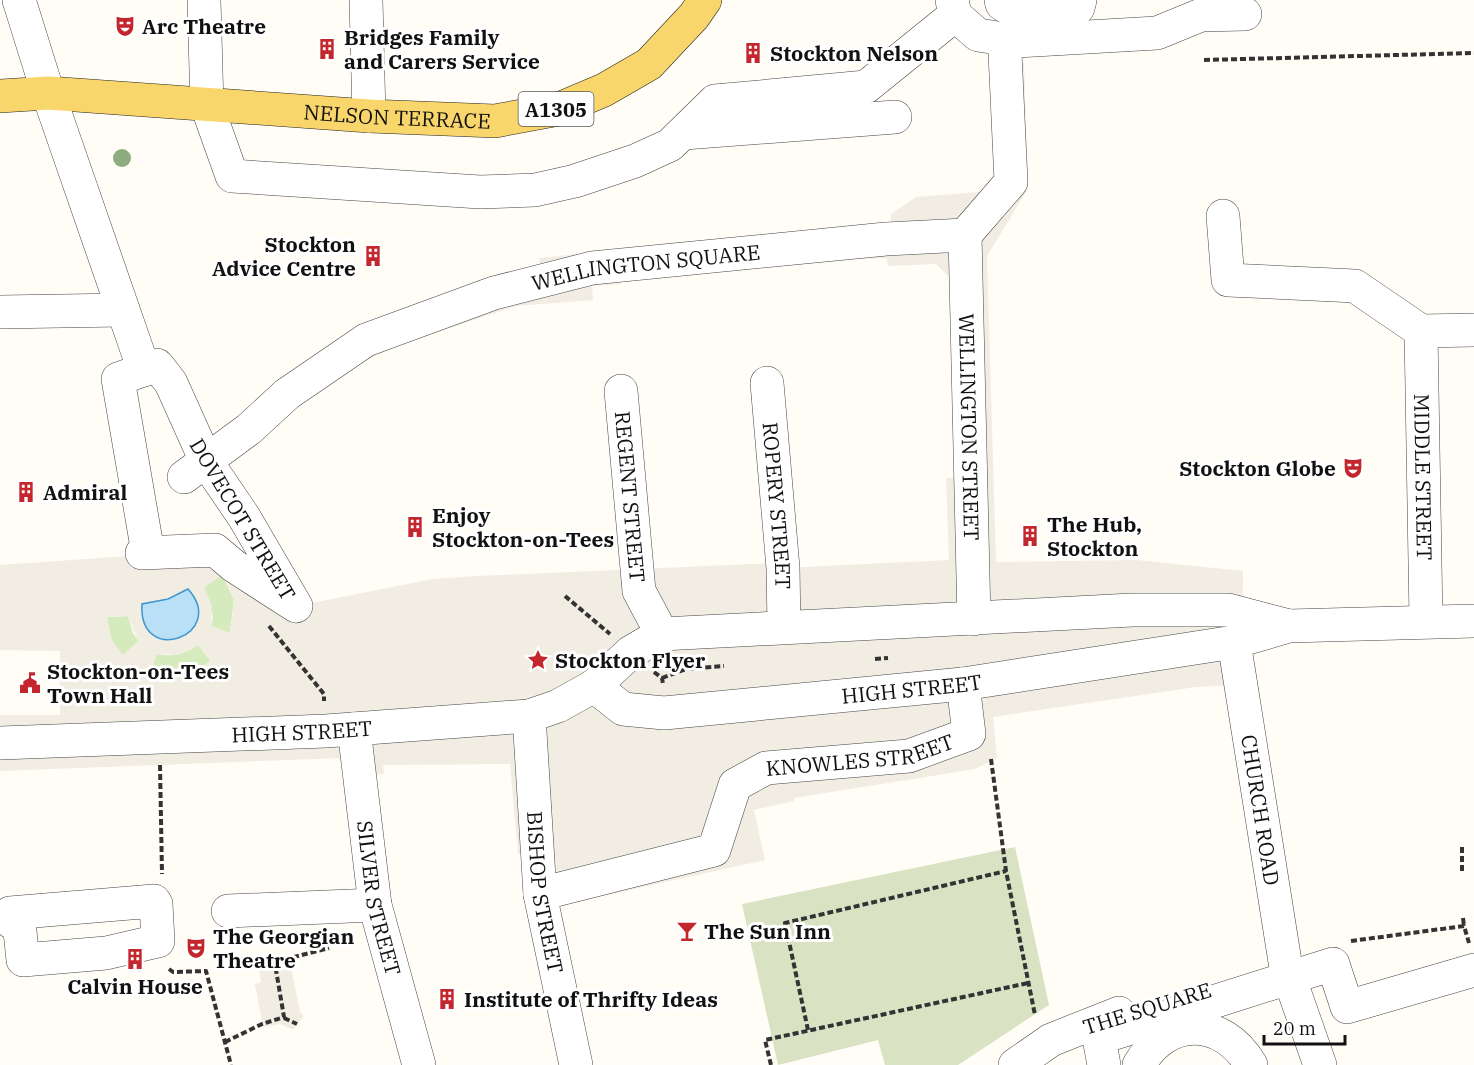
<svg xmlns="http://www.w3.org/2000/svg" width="1474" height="1065" font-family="'IBM Plex Serif',serif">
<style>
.green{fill:#d5ebbd}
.cemetery{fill:#d9e3c4}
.plaza{fill:#f1ede2;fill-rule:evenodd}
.water{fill:#b9e0f7;stroke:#3f96cf;stroke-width:1.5}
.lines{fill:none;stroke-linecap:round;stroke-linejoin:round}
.minor-casing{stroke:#444;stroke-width:34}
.major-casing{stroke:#222;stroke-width:34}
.path{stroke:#333;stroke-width:4;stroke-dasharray:6 3;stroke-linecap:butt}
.minor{stroke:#fff;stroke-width:33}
.major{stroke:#f9d66b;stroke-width:33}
.tree{fill:#8dad7f}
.labels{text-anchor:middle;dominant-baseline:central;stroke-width:6;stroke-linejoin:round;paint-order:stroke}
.shield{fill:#fff;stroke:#585858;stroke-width:1.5}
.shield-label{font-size:20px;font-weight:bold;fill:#111}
.poi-label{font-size:21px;font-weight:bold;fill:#111;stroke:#fff;text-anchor:start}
.street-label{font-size:21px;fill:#111;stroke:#fff}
</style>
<rect width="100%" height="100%" fill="#fffdf5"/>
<g class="green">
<path d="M222,575l12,25 -4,33 -19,-7 2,-10 -9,-29z"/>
<path d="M128,616l5,17 6,8 -17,15 -11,-17 -4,-22z"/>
<path d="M198,645l13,16c-20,14 -37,18 -62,13l8,-20c15,3 28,0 41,-9z"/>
</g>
<path class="cemetery" d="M1015,847l34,158 -91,60h-73l-7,-25 -100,25 -36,-161z"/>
<g class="plaza">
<path d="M1005,60l19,3 4,126 -41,67 9,306 141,-2 106,11 -1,114 -46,2 -203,30 4,41 -22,11 -181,29v3l-40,9 11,50 -203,45 -9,-53 -35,2 -8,-90 -127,1 1,9h-25l-18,-16 -341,13v-56h60v-64l-60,-1v-85l215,-15 81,56 137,-27 44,-3 299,-13 7,5 166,-8 -3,-82 12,-1 -6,-197 -16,-16 -48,2 -1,-8 -28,1 -238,21v4l-29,2 1,14 -77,6 -125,42 -33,17 -49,33 -54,45 -52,-1 16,-9 93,-75 229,-85 -2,-15 352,-35v-9l25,-17 75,-6 14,-23zM222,575l12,25 -4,33 -19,-7 1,-20 -8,-19zM187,590l10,15 -1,19 -22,16 -18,-3 -5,-33zM128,616l10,25 -15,14 -12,-16 -4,-22zM198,645l13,15 -15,12 -32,5 -14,-3 7,-20 22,1z"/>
<path d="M281,955l1,5 8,2 10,50 4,4 -11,14 -13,-6 -17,3 -8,-43 6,-2 -3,-17 11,-2 -1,-6z"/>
</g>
<path class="water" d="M188,589c41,46 -50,79 -46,15l26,-5z"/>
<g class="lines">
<defs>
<g id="minor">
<path d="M19,0l29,93 96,277"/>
<path d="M204,0l3,106 25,70 248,16 55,-2 40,-9 60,-20 35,-16 45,-44 151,-14 89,-72"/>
<path d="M366,0l3,116"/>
<path d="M952,0l3,15 23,20 39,6 140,-8 44,-18 44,-1"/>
<path d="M1001,0l1,4c21,15 52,6 76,4l2,-8"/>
<path d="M684,133l211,-16"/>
<path d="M1223,216l5,64 127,6 66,45 53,-1"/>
<path id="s1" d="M965,235l9,384"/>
<path d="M0,312l123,-2"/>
<path id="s2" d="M1421,331l5,289"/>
<path d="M157,365l14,18 35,78 38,56 52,89 -62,-40 -19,-16 -73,3 5,-6 -29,-168z"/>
<path id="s3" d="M767,383l16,185 1,59"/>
<path id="s4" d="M621,391l18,200 23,43"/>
<path id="s5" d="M184,477l65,-48 38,-35 79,-54 128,-47 98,-25 294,-29 79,-4 46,-53 -6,-129"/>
<path id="s6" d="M1234,642l52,326 34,97"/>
<path id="s7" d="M594,686l29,23 41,4 299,-29 271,-42 55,-16 185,-5"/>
<path id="s8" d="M529,716l11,178 36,171"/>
<path id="s9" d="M354,729l21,176 44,160"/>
<path id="s10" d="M0,743l326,-12 203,-15 29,-10 36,-20 37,-34 31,-18 470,-24h96l61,16"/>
<path id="s11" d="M540,894l174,-44 21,-65 31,-17 143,-12 60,-22 -6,-50"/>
<path d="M154,901l2,3 2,37 -52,12 -83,7 -4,-38h-8l-1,-9z"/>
<path d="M228,911l147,-6"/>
<path d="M1015,1065l36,-25 68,-27"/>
<path d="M1104,1065l-5,-27 234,-74 14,43 127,-37"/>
<path d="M1139,1065c28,-49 83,-49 112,0"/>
</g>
<g id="major">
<path id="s12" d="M0,96l48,-3 321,23 126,5 64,-12 45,-19 45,-26 45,-48 11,-16"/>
</g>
</defs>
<use href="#minor" class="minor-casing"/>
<use href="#major" class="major-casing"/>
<g class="path">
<path d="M1204,60l270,-7"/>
<path d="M565,596l45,38"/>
<path d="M269,626l55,68v7"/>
<path d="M875,659l13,-1"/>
<path d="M654,672l8,6 1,6"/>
<path d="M662,678l24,-9 38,-3"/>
<path d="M991,759l15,112 29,144"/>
<path d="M160,765l2,109"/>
<path d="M1462,871v-25"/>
<path d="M1463,918l1,8"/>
<path d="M1351,941l113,-15 5,17"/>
<path d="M169,969l4,3 33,-1 25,94"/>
<path d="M284,1018l13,6"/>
<path d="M808,1030l-23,-107 221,-52"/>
<path d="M225,1042l37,-18 22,-7 -8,-47 6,-10 47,-12"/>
<path d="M771,1065l-6,-25 263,-57"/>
</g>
<use href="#minor" class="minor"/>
<use href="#major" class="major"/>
</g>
<circle class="tree" cx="122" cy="158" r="9"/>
<defs>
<symbol id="theatre-bare" viewBox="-9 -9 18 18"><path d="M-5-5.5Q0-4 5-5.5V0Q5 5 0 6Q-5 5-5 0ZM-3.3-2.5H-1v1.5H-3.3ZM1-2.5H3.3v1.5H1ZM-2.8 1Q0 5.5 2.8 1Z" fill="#c4262e" stroke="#fff" stroke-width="2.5" paint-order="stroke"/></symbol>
<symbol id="building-bare" viewBox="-9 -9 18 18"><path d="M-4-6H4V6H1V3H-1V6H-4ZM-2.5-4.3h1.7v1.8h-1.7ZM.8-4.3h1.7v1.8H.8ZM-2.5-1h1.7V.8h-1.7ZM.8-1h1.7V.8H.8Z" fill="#c4262e" stroke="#fff" stroke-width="2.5" paint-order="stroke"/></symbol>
<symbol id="sight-bare" viewBox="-9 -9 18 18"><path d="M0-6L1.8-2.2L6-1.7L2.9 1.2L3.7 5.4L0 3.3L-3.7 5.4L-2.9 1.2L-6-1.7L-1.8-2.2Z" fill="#c4262e" stroke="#fff" stroke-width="2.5" paint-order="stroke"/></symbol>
<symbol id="civic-bare" viewBox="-9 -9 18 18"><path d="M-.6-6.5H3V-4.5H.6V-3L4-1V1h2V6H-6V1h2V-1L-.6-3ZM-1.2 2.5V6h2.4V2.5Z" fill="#c4262e" stroke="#fff" stroke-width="2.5" paint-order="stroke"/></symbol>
<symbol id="bar-bare" viewBox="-9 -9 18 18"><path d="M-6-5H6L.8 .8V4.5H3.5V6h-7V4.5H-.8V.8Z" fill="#c4262e" stroke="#fff" stroke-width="2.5" paint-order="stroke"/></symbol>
</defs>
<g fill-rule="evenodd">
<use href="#theatre-bare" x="110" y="11" width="30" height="30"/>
<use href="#building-bare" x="312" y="34" width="30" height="30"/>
<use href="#building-bare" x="738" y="38" width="30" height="30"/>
<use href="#building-bare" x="358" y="241" width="30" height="30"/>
<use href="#theatre-bare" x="1338" y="453" width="30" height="30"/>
<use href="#building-bare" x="11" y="477" width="30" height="30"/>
<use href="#building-bare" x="400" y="512" width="30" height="30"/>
<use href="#building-bare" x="1015" y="521" width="30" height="30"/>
<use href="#sight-bare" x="523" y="645" width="30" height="30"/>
<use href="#civic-bare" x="15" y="668" width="30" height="30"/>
<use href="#bar-bare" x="672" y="916" width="30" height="30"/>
<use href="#theatre-bare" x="181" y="933" width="30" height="30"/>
<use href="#building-bare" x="120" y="944" width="30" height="30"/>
<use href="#building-bare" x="432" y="984" width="30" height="30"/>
</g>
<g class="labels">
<rect class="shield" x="518.5" y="92" width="75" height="34" rx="4.5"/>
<g class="shield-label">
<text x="556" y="109">A1305</text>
</g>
<g class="poi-label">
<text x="142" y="26">Arc Theatre</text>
<text x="344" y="37">Bridges Family<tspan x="344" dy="24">and Carers Service</tspan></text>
<text x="770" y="53">Stockton Nelson</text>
<text x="356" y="244" text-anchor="end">Stockton<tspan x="356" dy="24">Advice Centre</tspan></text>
<text x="1336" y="468" text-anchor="end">Stockton Globe</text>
<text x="43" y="492">Admiral</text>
<text x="432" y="515">Enjoy<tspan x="432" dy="24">Stockton-on-Tees</tspan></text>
<text x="1047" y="524">The Hub,<tspan x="1047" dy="24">Stockton</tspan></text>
<text x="555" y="660">Stockton Flyer</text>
<text x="47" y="671">Stockton-on-Tees<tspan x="47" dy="24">Town Hall</tspan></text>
<text x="704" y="931">The Sun Inn</text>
<text x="213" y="936">The Georgian<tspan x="213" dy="24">Theatre</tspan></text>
<text x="135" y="986" text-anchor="middle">Calvin House</text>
<text x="464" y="999">Institute of Thrifty Ideas</text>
</g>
<g class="street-label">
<text stroke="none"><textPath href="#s12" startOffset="398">NELSON TERRACE</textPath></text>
<text stroke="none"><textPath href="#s5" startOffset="519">WELLINGTON SQUARE</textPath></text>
<text stroke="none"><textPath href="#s1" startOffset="192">WELLINGTON STREET</textPath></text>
<text stroke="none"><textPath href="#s2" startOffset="146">MIDDLE STREET</textPath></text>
<text stroke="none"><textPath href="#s4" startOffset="106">REGENT STREET</textPath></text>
<text stroke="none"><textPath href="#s3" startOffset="123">ROPERY STREET</textPath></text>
<text transform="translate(243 519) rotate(59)">DOVECOT STREET</text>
<text stroke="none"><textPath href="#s7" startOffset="327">HIGH STREET</textPath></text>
<text stroke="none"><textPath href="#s10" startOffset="302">HIGH STREET</textPath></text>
<text stroke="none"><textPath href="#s11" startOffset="378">KNOWLES STREET</textPath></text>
<text stroke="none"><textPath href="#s6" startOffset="170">CHURCH ROAD</textPath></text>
<text stroke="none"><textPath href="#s8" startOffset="177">BISHOP STREET</textPath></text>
<text stroke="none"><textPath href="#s9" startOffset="171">SILVER STREET</textPath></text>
<text transform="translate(1147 1008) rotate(-17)">THE SQUARE</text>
</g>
</g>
<path d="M1264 1035v9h81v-9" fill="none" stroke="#111111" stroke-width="3"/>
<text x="1273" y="1035" font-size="18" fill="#111111" stroke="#ffffff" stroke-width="4.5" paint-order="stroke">20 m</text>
</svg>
